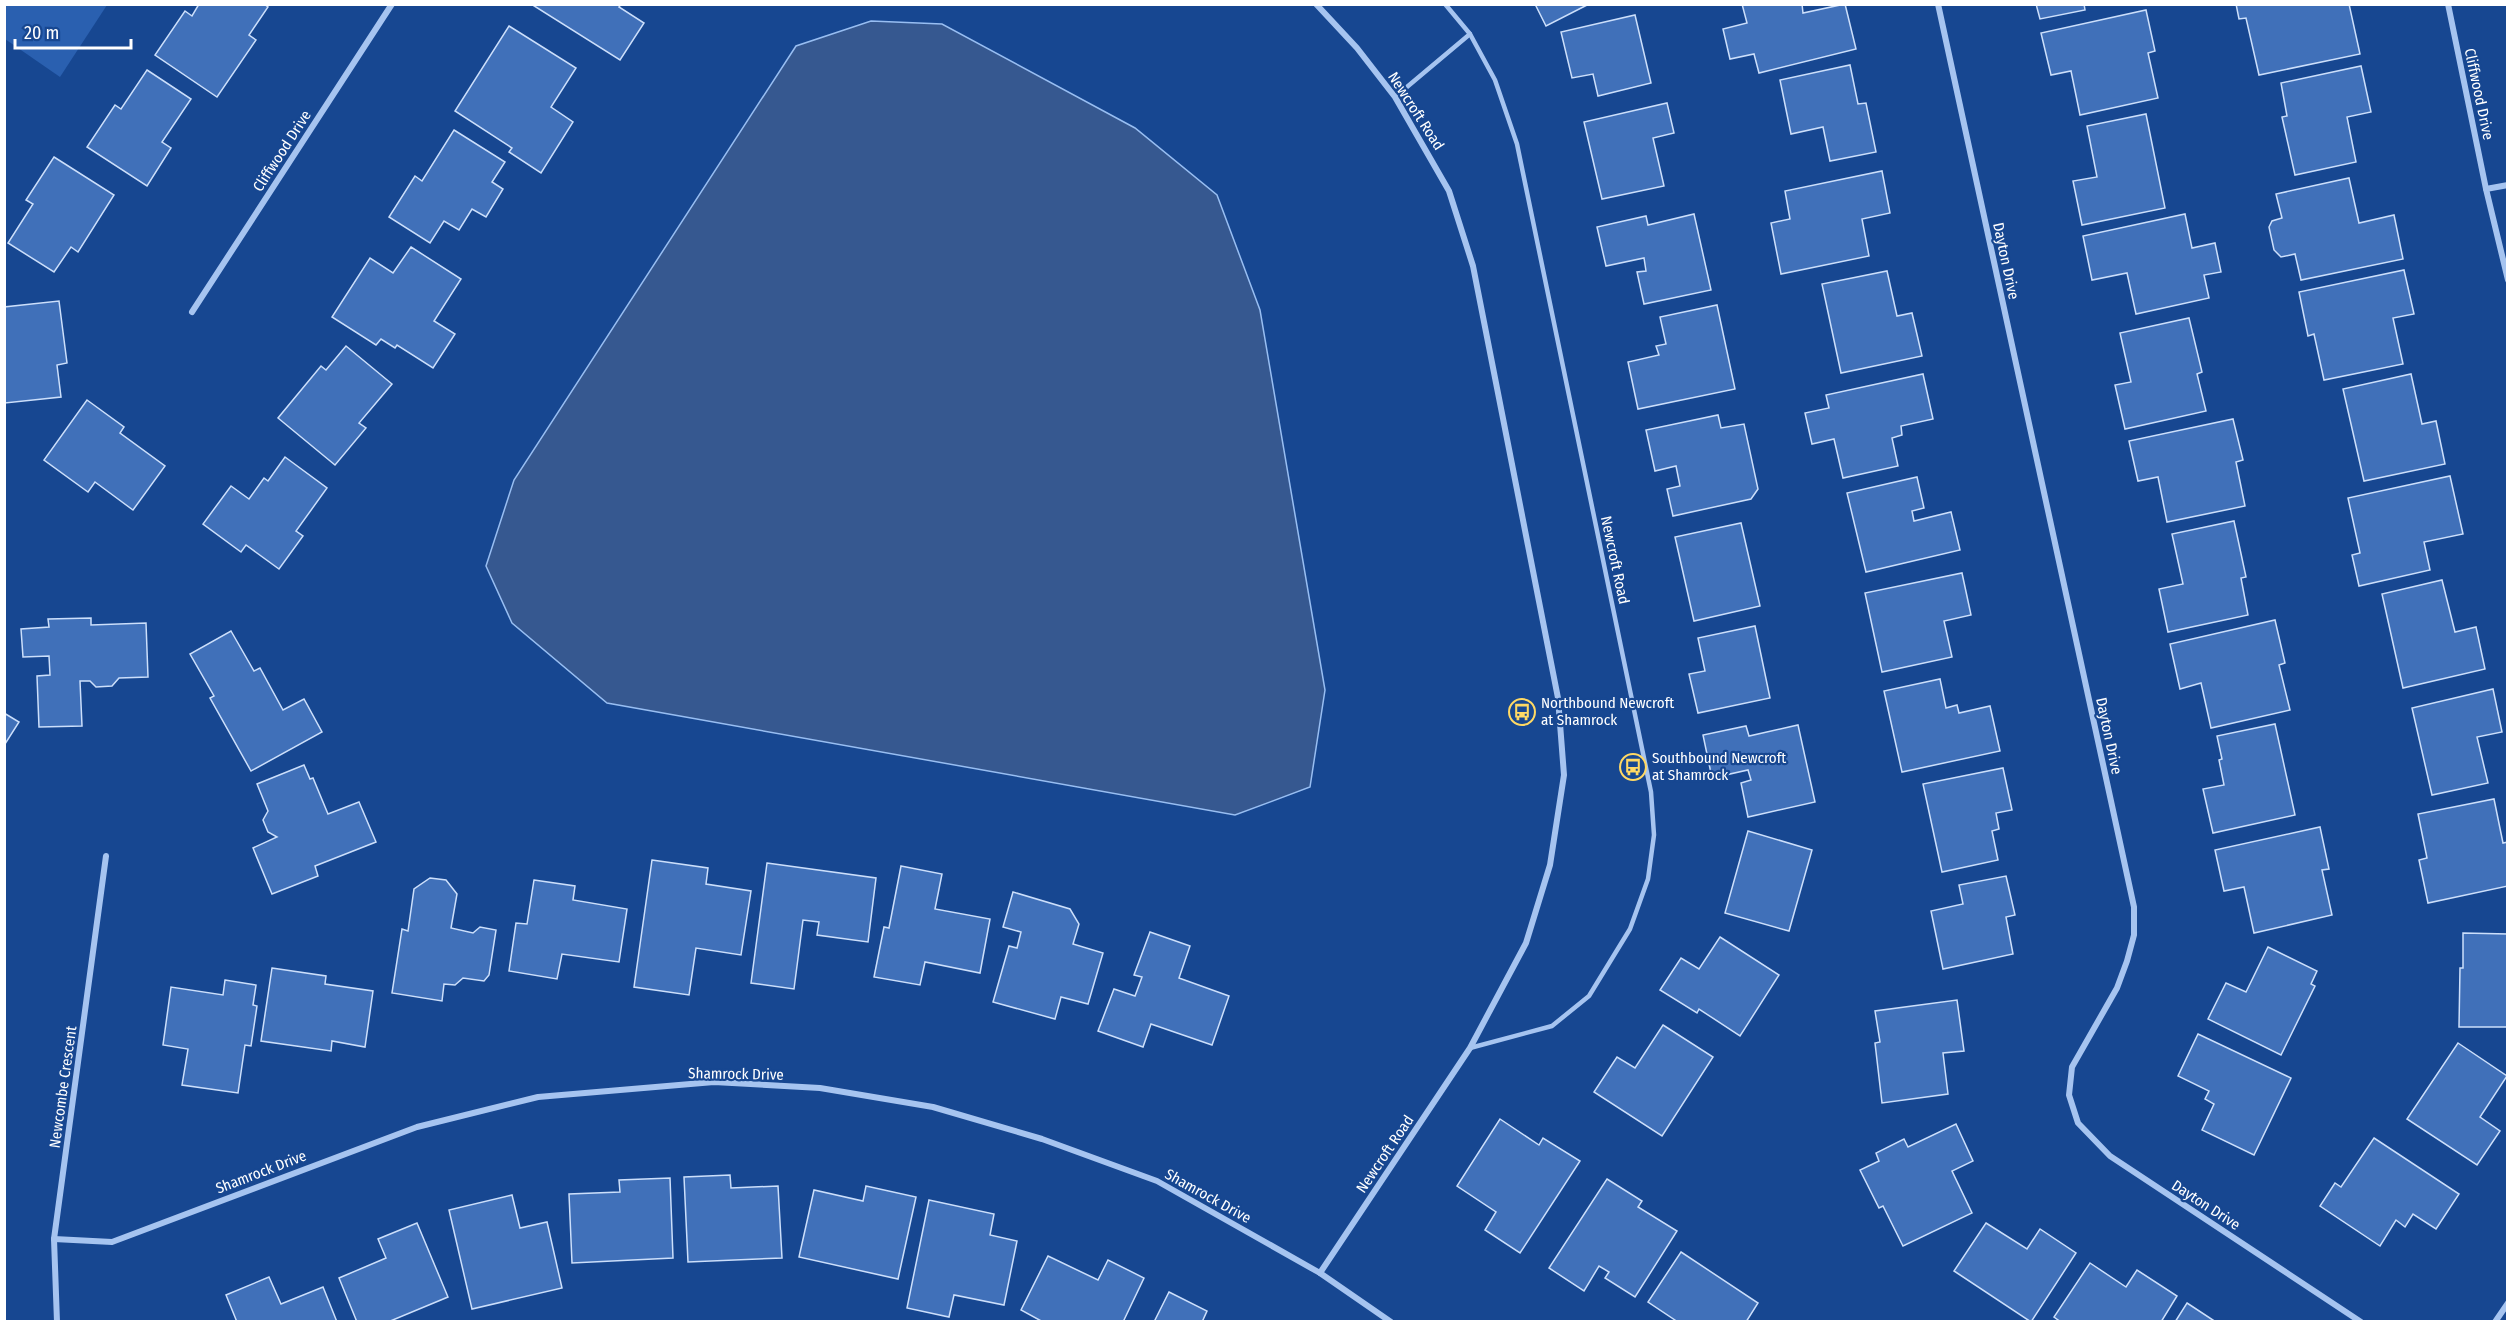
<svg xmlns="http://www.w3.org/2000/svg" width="2512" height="1326" font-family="'Fira Sans Condensed',sans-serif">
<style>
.green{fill:#2a60b0}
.water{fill:#365890;stroke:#98bef2;stroke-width:1.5}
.building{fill:#4070b9;stroke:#ccdffb;stroke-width:1.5}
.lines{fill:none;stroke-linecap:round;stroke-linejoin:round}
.service{stroke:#a6c4f0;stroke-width:4.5}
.minor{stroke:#a6c4f0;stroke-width:6}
.labels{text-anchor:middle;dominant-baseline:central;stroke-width:4.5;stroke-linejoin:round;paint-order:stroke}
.street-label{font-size:15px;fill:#fff;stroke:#174791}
.poi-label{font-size:15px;fill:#fff;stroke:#174791;text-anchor:start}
</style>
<rect width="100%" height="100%" fill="#174791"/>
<path class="green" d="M5,4h102v1l-47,72 -55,-38z"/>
<path class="water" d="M871,21l71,3 193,104 82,67 43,115 65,380 -15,97 -75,28 -628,-112 -95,-80 -26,-57 28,-86 282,-434z"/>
<g class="building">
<path d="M199,4h65l4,3 -19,28 7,5 -39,57 -62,-42 30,-44 7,5z"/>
<path d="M531,4h90l-2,3 25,16 -24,37z"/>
<path d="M1535,4h54l-43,22z"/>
<path d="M1742,4h60l1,9 42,-9 11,45 -97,24 -5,-19 -24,5 -7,-30 24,-6z"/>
<path d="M2036,4h48l1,6 -45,9z"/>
<path d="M2236,4h113l11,50 -101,21 -13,-57 -7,1z"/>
<path d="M2146,10l9,41 -7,2 10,45 -78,17 -9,-44 -20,4 -10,-42z"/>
<path d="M1635,15l16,68 -53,13 -5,-22 -21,4 -11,-46z"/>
<path d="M509,26l67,42 -25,39 22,15 -32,51 -32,-21 3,-4 -57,-37z"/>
<path d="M1850,65l8,39 8,-1 10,49 -46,9 -7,-34 -32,7 -11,-54z"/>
<path d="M2361,66l10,46 -24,5 9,45 -61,13 -13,-58 5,-1 -6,-33z"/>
<path d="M147,70l44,29 -29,43 9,6 -24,38 -60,-39 28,-42 6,4z"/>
<path d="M1667,103l7,30 -21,5 11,48 -62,13 -18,-77z"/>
<path d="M2146,114l19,94 -83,17 -9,-44 24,-4 -10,-51z"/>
<path d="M454,130l51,32 -13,20 11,7 -17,28 -14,-8 -13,21 -15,-9 -14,22 -41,-26 26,-41 7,5z"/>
<path d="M54,157l60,38 -36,57 -7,-5 -17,25 -46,-29 25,-39 -7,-4z"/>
<path d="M1882,171l8,42 -28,6 7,37 -88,18 -10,-51 19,-4 -5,-28z"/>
<path d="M2349,178l10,45 35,-8 9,44 -102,21 -6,-26 -14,3 -7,-7 -5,-23 3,-6 10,-3 -6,-24z"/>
<path d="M1694,214l17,76 -67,14 -7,-32 9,-1 -2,-13 -38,8 -9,-39 49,-11 2,9z"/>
<path d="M2185,214l7,34 23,-5 6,29 -17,3 5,23 -73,16 -9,-41 -35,7 -9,-44z"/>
<path d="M411,247l50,32 -27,42 21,13 -22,34 -36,-23 -2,3 -14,-9 -5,6 -44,-28 38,-59 23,15z"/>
<path d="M2404,270l10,44 -21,4 10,46 -79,16 -10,-46 -6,2 -9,-44z"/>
<path d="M1887,271l10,45 15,-3 10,43 -81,17 -19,-89z"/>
<path d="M59,301l8,62 -10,2 4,32 -56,6 -1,-96z"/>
<path d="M1717,305l18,84 -97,20 -10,-47 31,-7 -3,-9 10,-2 -6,-27z"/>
<path d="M2189,318l13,54 -5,2 9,37 -81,18 -10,-44 16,-3 -11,-49z"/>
<path d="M346,346l46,38 -33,39 7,5 -31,37 -57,-47 43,-52 5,4z"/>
<path d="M1923,374l10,45 -32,7 1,9 -10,3 6,28 -55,12 -9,-39 -22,5 -7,-31 24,-5 -3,-13z"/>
<path d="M2411,374l11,50 14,-3 9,43 -81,17 -21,-92z"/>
<path d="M87,400l37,27 -4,6 45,33 -32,44 -38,-28 -7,10 -44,-32z"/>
<path d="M1718,415l3,13 23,-4 14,65 -7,10 -78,17 -6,-27 13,-3 -4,-20 -21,5 -9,-41z"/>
<path d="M2233,419l10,41 -7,2 9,44 -78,16 -9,-45 -20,4 -9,-40z"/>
<path d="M285,457l42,31 -31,43 7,5 -24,33 -33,-24 -5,7 -38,-28 28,-38 18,13 15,-21 4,3z"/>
<path d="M2450,476l13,58 -39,8 6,28 -71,16 -7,-31 8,-2 -12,-55z"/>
<path d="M1917,477l7,31 -12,3 2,10 37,-9 9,38 -94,22 -19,-79z"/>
<path d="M2234,521l12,56 -5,1 7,37 -80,17 -9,-43 24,-5 -11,-50z"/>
<path d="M1741,523l19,83 -66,15 -19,-84z"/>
<path d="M1962,573l9,42 -27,6 8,36 -70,15 -17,-79z"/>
<path d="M2442,580l13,52 21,-5 9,42 -82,19 -21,-94z"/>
<path d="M91,618v7l55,-2 2,54 -29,1 -7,8 -16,1 -6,-6h-10l2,45 -43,1 -2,-51 13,-1 -1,-19 -26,1 -2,-28 28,-2 -1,-8z"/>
<path d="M2275,620l10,43 -6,2 11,45 -79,18 -10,-45 -21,6 -10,-45z"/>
<path d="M1755,626l15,72 -72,15 -9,-39 16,-3 -7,-33z"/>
<path d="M231,631l23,40 6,-3 23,42 21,-11 18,33 -71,39 -41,-73 4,-2 -24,-42z"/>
<path d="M1940,679l6,29 11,-3 2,8 31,-7 10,45 -98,21 -18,-81z"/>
<path d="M2493,689l9,43 -25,5 11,46 -56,12 -20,-87z"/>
<path d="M4,713l15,9 -14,22h-1z"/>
<path d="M2275,724l20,91 -82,18 -10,-44 21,-4 -5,-25 3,-1 -5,-23z"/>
<path d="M1798,725l17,77 -67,15 -7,-34 10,-3 -3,-10 -36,8 -9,-43 43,-9 3,10z"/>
<path d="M304,765l6,14 3,-1 15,36 31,-12 17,40 -61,24 3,10 -46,18 -19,-46 24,-11 -9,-5 -5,-12 5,-9 -11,-27z"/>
<path d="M2003,768l9,42 -16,3 3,16 -7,2 6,29 -56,12 -19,-88z"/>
<path d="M2494,799l9,44 5,-1v44l-80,17 -9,-43 8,-2 -9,-44z"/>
<path d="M2320,827l9,42 -7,1 10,45 -78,18 -10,-46 -20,4 -9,-41z"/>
<path d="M1748,831l64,19 -23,81 -64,-18z"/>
<path d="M652,860l56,8 -2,16 45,7 -10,64 -45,-7 -7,47 -55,-8z"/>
<path d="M767,863l109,15 -8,64 -51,-7 2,-13 -16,-2 -9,69 -43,-6z"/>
<path d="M901,866l41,8 -7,35 55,10 -10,54 -55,-11 -5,23 -46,-8 10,-50 5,1z"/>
<path d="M2006,876l9,39 -9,2 7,37 -70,15 -12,-58 32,-7 -4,-19z"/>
<path d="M430,878l16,2 11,14 -6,34 22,5 7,-6 16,3 -7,45 -5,6 -21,-3 -8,7 -11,-1 -2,17 -50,-8 10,-64 6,2 6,-42z"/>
<path d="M534,880l41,6 -2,14 54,9 -8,53 -57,-8 -5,25 -48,-8 7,-48 11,1z"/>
<path d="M1013,892l57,17 9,15 -6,20 30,9 -15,51 -27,-7 -6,22 -62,-17 16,-56 8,2 4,-16 -18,-5z"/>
<path d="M1150,932l40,14 -11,32 50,18 -17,49 -61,-21 -8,23 -45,-16 16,-42 21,7 7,-19 -8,-2z"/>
<path d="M2463,933l45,1v93h-49l1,-59h3z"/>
<path d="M1720,937l59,38 -39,61 -41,-27 -2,4 -37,-23 21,-32 18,11z"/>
<path d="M2268,947l49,24 -6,13 4,2 -34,69 -73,-36 18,-36 20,9z"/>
<path d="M272,968l54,8 -1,8 48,7 -8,56 -33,-6 -1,10 -70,-10z"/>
<path d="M225,980l31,5 -3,20 4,1 -6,40 -6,-1 -7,48 -56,-8 6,-36 -25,-4 8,-58 52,8z"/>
<path d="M1957,1000l7,51 -21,2 5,41 -66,9 -7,-60 5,-1 -5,-31z"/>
<path d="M1663,1025l50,32 -51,79 -68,-44 23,-35 18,11z"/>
<path d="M2198,1034l93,44 -37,77 -52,-25 12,-26 -9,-5 4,-8 -31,-15z"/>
<path d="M2458,1043l49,33 -27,41 20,14 -23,34 -70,-46z"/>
<path d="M1500,1119l39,26 4,-7 37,23 -60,92 -35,-23 11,-18 -39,-26z"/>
<path d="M1956,1124l17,37 -21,10 20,42 -69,33 -20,-40 -4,2 -19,-38 19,-9 -3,-8 28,-14 4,8z"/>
<path d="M2374,1138l85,56 -23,35 -23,-15 -8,13 -9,-7 -16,26 -60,-40 15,-23 6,4z"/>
<path d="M730,1175l1,13 47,-2 4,72 -94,4 -4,-85z"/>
<path d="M670,1178l3,80 -101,5 -3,-69 51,-2 -1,-12z"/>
<path d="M1607,1179l35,22 -4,6 39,24 -42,66 -30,-19 4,-6 -10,-6 -15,25 -35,-23z"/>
<path d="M866,1186l50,11 -18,82 -99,-22 15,-67 49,11z"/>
<path d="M512,1195l8,33 27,-6 15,66 -90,21 -23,-99z"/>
<path d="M929,1200l65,14 -4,21 27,6 -13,64 -50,-10 -5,22 -42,-9z"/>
<path d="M417,1223l31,74 -60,25h-31l-18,-44 47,-20 -8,-19z"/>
<path d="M1986,1223l41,26 13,-20 36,24 -45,69 -77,-51z"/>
<path d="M1681,1252l77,51 -12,19h-68l-30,-20z"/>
<path d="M1048,1256l50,24 10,-20 36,18 -21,44h-80l-22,-12z"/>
<path d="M2090,1263l36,24 11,-17 40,26 -16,26h-100l-7,-5z"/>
<path d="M269,1277l12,27 42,-17 14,35h-100l-11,-27z"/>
<path d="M1169,1292l38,19 -5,11h-48z"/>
<path d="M2187,1303l29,19h-41z"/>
</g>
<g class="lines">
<g class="service">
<path d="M1445,4l25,30 25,46 22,64 134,648 3,43 -6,44 -18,50 -41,67 -37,30 -82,22"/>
<path d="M1395,97l75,-63"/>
</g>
<g class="minor">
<path d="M1316,4l41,44 38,49 54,94 24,75 85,432 6,77 -14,90 -24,78 -56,105 -150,225"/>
<path d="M1938,4l196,903v28l-7,26 -10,27 -45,79 -3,28 9,28 32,33 251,166"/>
<path d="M2448,4l38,185 22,91"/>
<path d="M2486,189l22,-4"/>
<path d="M192,312l200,-308"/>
<path d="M54,1239l58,3 305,-115 121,-30 176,-15 106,6 113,19 109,32 115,42 163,92 71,49"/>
<path d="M57,1322l-3,-83 52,-383"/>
<path d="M2495,1322l13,-19"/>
</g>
</g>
<defs>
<symbol id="bus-ring" viewBox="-11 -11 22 22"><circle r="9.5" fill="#174791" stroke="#ffd964" stroke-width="1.5"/><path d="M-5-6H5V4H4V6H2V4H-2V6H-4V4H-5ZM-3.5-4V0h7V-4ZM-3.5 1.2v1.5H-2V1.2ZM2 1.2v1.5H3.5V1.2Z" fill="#ffd964"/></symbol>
</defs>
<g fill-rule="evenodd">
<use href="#bus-ring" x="1507" y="697" width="30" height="30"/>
<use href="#bus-ring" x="1618" y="752" width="30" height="30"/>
</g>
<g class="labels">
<g class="street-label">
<text transform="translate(2479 94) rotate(78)">Cliffwood Drive</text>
<text transform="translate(1416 111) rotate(57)">Newcroft Road</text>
<text transform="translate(282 151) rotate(-57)">Cliffwood Drive</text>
<text transform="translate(2006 261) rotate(78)">Dayton Drive</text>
<text transform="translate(1615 560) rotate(78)">Newcroft Road</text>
<text transform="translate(2109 736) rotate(78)">Dayton Drive</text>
<text transform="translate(736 1074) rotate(1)">Shamrock Drive</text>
<text transform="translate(63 1087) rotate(-82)">Newcombe Crescent</text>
<text transform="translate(1385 1154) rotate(-56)">Newcroft Road</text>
<text transform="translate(261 1172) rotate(-21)">Shamrock Drive</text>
<text transform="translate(1208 1196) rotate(29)">Shamrock Drive</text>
<text transform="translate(2206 1205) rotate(33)">Dayton Drive</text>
</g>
<g class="poi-label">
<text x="1541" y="703">Northbound Newcroft<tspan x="1541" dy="17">at Shamrock</tspan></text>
<text x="1652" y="758">Southbound Newcroft<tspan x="1652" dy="17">at Shamrock</tspan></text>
</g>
</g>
<rect width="2512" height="1326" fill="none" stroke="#ffffff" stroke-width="12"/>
<path d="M15 39v9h116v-9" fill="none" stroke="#ffffff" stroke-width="3"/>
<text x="24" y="39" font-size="18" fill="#ffffff" stroke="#174791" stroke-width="4.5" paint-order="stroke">20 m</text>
</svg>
